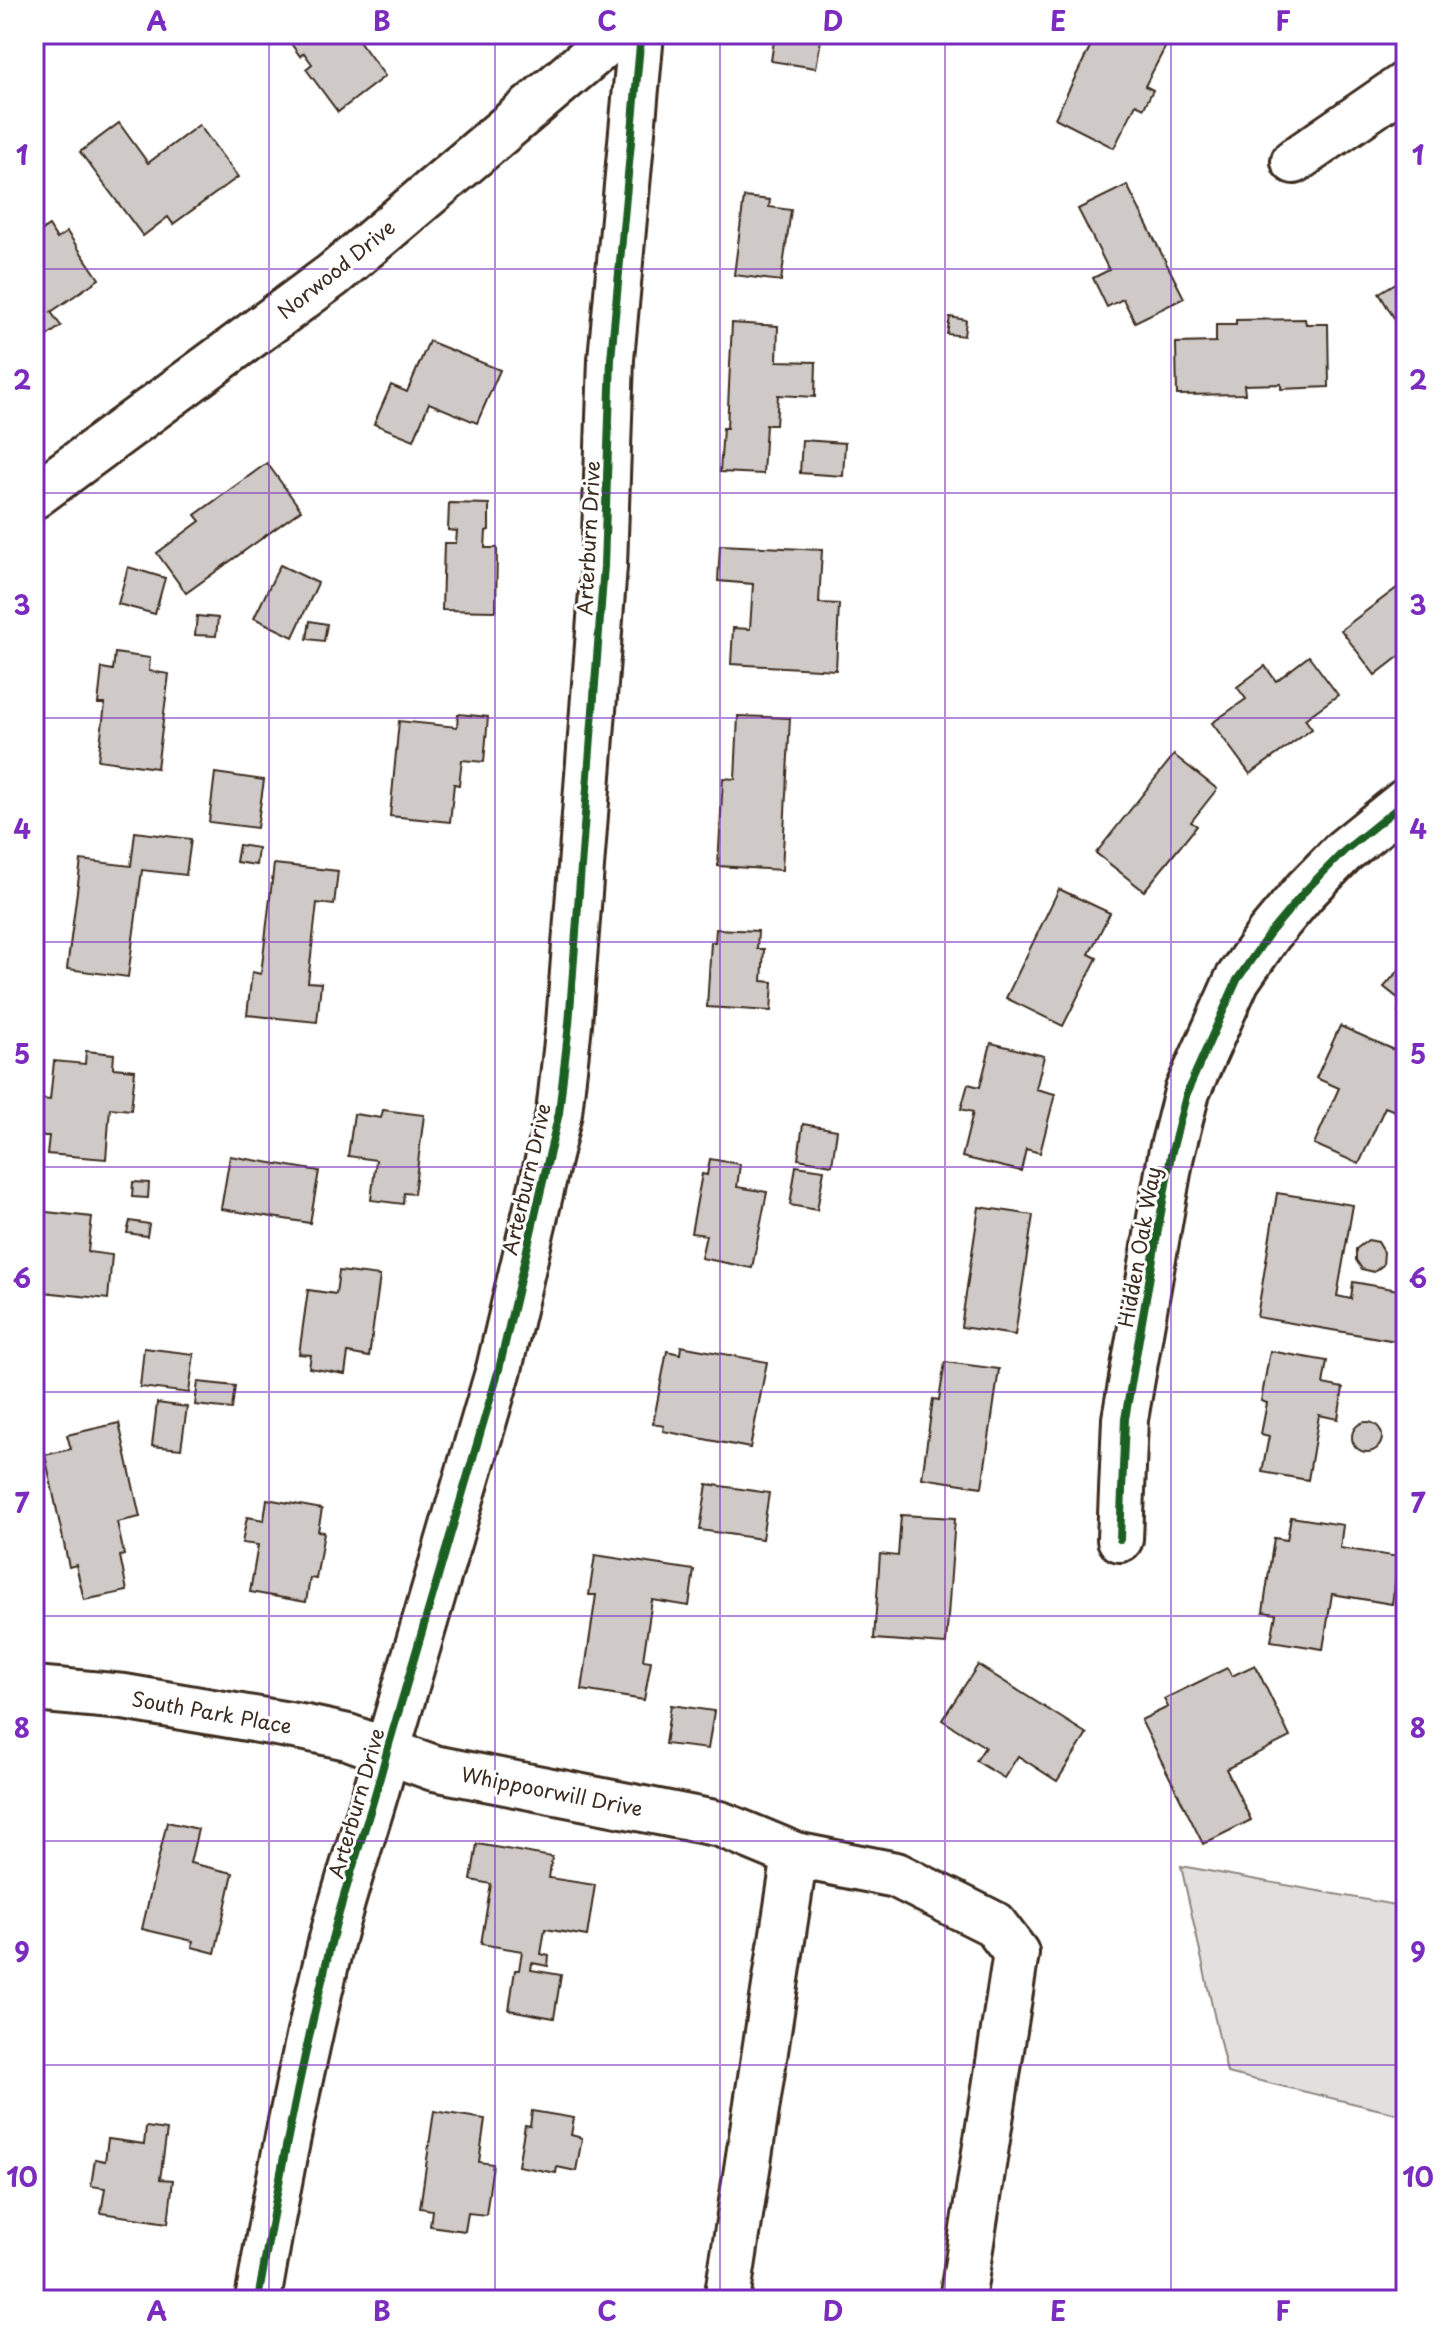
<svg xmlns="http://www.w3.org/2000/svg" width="1440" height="2334" font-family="'Playpen Sans',sans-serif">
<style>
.green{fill:#e2e0de;stroke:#8e857e;stroke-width:2}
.building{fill:#cfcac7;stroke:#3b2a1e;stroke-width:2}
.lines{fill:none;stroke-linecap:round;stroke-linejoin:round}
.minor-casing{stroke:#3b2a1e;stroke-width:50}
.minor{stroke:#fff;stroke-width:44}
.cycleway-casing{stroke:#fff;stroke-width:13}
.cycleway{stroke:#1b5e20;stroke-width:8}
.grid{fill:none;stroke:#7b2cbf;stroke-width:2;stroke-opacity:0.55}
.labels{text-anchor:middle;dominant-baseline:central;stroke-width:6;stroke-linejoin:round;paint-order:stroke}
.street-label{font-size:20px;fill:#3b2a1e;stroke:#fff}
.neatline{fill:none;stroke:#7b2cbf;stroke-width:3}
.grid-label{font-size:26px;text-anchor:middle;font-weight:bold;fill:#7b2cbf}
</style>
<rect width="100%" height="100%" fill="#fff"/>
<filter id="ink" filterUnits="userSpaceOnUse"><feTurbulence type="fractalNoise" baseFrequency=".0125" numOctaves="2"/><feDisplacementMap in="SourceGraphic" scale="16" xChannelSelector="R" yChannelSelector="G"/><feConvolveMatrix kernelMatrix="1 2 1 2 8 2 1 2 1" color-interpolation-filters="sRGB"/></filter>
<g filter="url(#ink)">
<path class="green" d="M1181,1866l225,41v209l-179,-43z"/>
<g class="building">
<path d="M284,34h62l2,3 6,-3 31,42 -47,36 -32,-43 6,-5 -8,-11 -4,3z"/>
<path d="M775,34h47l-6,34 -45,-7z"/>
<path d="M1090,34h68l-1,3 11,5 -23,44 8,4 -9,18 -8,-4 -22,44 -59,-30 38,-77 -6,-2z"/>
<path d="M119,123l29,40 51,-38 39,52 -65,47 -5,-7 -25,19 -63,-84z"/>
<path d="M1127,185l57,113 -49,24 -12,-23 -16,8 -14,-29 16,-8 -31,-61z"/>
<path d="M744,197l26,3 -1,7 22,3 -10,71 -47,-6z"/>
<path d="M49,226l8,13 10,-7 32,47 -48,33 10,14 -27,19v-109z"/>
<path d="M1406,277v61l-27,-45z"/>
<path d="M950,317l16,3 -2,16 -17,-2z"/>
<path d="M1305,319l1,5h22l1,63 -48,2v-5l-37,1 1,9 -68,1 -1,-52 40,-1v-17h20v-5z"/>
<path d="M732,323l46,3 -1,35 39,1 -1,35 -37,-2 -2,30h-10l-3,49 -43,-2 3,-44h4z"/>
<path d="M429,341l71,29 -23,53 -48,-20 -15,37 -40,-16 17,-39 16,7z"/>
<path d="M802,440l43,3 -2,33 -43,-3z"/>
<path d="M267,463l34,47 -115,83 -29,-40 43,-32 -5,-6z"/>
<path d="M449,503l40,1v26l-3,1 -1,17h12l-1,63 -54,-1 2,-67h12l1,-12 -9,-1z"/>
<path d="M720,545l102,5 -3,53 20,1 -3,66 -105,-6 2,-36 17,1 3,-45 -35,-3z"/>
<path d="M280,565l38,18 -25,54 -39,-19z"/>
<path d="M128,567l37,11 -10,36 -37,-10z"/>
<path d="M1406,581v70l-31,24 -34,-45z"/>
<path d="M197,616l21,2 -2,18 -21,-1z"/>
<path d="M310,621l17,3 -3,17 -17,-2z"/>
<path d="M115,653l35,5 -1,13 20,3 -12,94 -59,-8 7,-56h-7l4,-36 11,2z"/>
<path d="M1309,656l29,39 -33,24 7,10 -62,45 -38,-51 34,-24 -9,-12 28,-21 11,15z"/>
<path d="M458,714l30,3 -4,45 -22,-2 -3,25 -5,-1 -4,38 -60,-6 9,-95 58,6z"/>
<path d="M738,716l52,2 -8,152 -64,-4 5,-88 12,1z"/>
<path d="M1174,755l43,34 -26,33 6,4 -53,65 -48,-38z"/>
<path d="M215,773l49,7 -7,48 -48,-6z"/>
<path d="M135,832l56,7 -5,36 -44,-5 -14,107 -61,-8 14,-109 50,6z"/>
<path d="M239,845l19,3 -2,17 -20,-3z"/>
<path d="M274,864l64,7 -4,34 -17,-2 -9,79 13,1 -4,39 -70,-7 5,-43 9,2z"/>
<path d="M1059,889l51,24 -21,41 8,4 -34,68 -57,-28z"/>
<path d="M716,929l42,2 -1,18h7l-2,32 11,1 -2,29 -64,-4 4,-65h4z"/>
<path d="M1406,962v55l-8,-5 6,-9 -20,-16z"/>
<path d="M1340,1026l66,29v30l-11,26 -10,-4 -26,57 -45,-20 25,-56 -23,-10z"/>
<path d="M991,1043l53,13 -8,33 19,5 -15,59 -14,-4 -5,22 -59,-14 11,-45 -12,-3 7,-25 12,3z"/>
<path d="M86,1051l28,3 -1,14 22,2 -4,40 -21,-2 -4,51 -59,-5 2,-18h-12l4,-37 9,1 4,-39 31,3z"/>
<path d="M383,1110l41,5 -10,79 -10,-1 -1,11 -32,-4 5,-40 -28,-4 6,-42 27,4z"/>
<path d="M803,1124l34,6 -5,35 -34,-6z"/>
<path d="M230,1156l89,15 -9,52 -89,-14z"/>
<path d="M710,1159l30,5 -3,23 30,5 -15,76 -51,-10 5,-23 -15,-2 11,-59 5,1z"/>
<path d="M796,1166l28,4 -7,40 -27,-5z"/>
<path d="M133,1182l16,1 -1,15 -16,-1z"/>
<path d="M1277,1193l76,12 -16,91 14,3 2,-17 51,9 -8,50 -139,-24z"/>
<path d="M979,1207l54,8 -18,120 -54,-8z"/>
<path d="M37,1211l55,6 -4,35 24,3 -4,44 -74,-8v-53z"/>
<path d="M130,1221l19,3 -2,12 -20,-3z"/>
<path d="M1368,1240l10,2 6,10 -1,13 -9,7 -12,-3 -6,-9v-11z"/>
<path d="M339,1271l41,5 -11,81 -21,-4 -3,21 -36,-6 2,-13 -12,-1 9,-64 28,4z"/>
<path d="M681,1346l86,16 -17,86 -87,-17 1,-5 -11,-2 14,-73 13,3z"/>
<path d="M144,1348l50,6 -5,39 -49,-6z"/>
<path d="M1270,1351l57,10 -4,23 20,4 -5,31 -19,-4 -11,65 -46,-8 7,-36 -8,-2 6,-31 -6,-2z"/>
<path d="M945,1362l54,7 -17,118 -60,-9 11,-79 6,1z"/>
<path d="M198,1382l37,4 -3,23 -37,-4z"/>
<path d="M157,1403l30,4 -6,42 -29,-3z"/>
<circle cx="1367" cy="1437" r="15"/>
<path d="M119,1423l21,94 -23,5 7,33 -4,1 7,35 -43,9 -8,-35 -7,2 -24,-112 26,-6 -4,-14z"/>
<path d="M707,1484l62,9 -7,46 -62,-9z"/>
<path d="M267,1499l55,10 -4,22 6,1 -8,47 -6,-1 -4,24 -56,-10 8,-47 -16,-2 5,-26 17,3z"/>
<path d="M901,1515l54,3 -9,126 -72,-5 6,-85 18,2z"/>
<path d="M1291,1517l52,8 -3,23 59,9 -7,47 -60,-10 -9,55 -52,-8 5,-27 -13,-2 11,-74 13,2z"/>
<path d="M595,1555l99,15 -5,36 -37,-6 -9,60 8,1 -7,39 -62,-10 14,-95h-7z"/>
<path d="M978,1665l109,69 -30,47 -39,-25 -14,22 -28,-17 9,-14 -43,-27z"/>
<path d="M1255,1665l35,72 -64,32 25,51 -48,24 -62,-124 27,-13 -4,-8 63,-31 5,8z"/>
<path d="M671,1705l43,6 -6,38 -43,-5z"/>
<path d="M167,1822l31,7 -8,34 43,10 -18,80 -23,-6 1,-6 -51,-12z"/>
<path d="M477,1844l75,13 -3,21 46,7 -8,51 -42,-7 -4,25 8,2 -1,10 -16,-3 -1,7 30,5 -7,43 -45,-8 6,-40h4l3,-19 -41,-7 10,-60 -20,-4z"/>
<path d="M434,2111l51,8 -6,43 14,2 -7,51 -18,-2 -3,18 -35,-5 2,-16 -12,-2z"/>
<path d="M532,2111l42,7 -3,17 11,3 -6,33 -19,-4 -1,6 -38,-7 7,-41 5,1z"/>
<path d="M146,2127l21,3 -7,49 13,1 -5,43 -67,-10 4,-25 -14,-2 4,-27 10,2 3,-22 36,5z"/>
</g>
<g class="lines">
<defs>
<g id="minor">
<path d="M1294,161l112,-77"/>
<path d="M34,496l299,-221 276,-234 21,-7"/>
<path d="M1120,1539l5,-120 46,-264 16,-63 50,-112 32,-46 36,-43 39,-40 62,-50"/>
<path d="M34,1689l90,8 182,31 42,9 86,31 286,56 75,31"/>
<path d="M258,2300c20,-120 44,-239 73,-357 16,-65 40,-127 56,-192l112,-382 60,-256 10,-89 35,-458 7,-207 30,-325"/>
<path d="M727,2300l68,-445 101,20 98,49 22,29 -54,347"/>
</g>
</defs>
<use href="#minor" class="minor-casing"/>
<use href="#minor" class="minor"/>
<defs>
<g id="cycleway">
<path d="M1120,1539l5,-120 46,-264 16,-63 50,-112 32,-46 36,-43 39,-40 62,-50"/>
<path d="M258,2300c20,-120 44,-239 73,-357 16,-65 40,-127 56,-192l112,-382 60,-256 10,-89 35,-458 7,-207 30,-325"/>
</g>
</defs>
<use href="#cycleway" class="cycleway-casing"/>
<use href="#cycleway" class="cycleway"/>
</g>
</g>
<path class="grid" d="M269,34v2266M495,34v2266M720,34v2266M945,34v2266M1171,34v2266M34,269h1372M34,493h1372M34,718h1372M34,942h1372M34,1167h1372M34,1392h1372M34,1616h1372M34,1841h1372M34,2065h1372"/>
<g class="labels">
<g class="street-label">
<text transform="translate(336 269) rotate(-39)">Norwood Drive</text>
<text transform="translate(588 538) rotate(-87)">Arterburn Drive</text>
<text transform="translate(526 1179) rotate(-77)">Arterburn Drive</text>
<text transform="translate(1139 1247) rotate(-80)">Hidden Oak Way</text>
<text transform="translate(212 1712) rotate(10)">South Park Place</text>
<text transform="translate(552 1791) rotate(11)">Whippoorwill Drive</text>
<text transform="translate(356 1803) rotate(-74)">Arterburn Drive</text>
</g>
</g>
<rect width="1440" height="2334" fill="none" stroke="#fff" stroke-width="88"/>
<rect x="44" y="44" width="1352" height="2246" class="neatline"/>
<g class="grid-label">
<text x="157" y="31">A</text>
<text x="382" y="31">B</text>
<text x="607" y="31">C</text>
<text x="833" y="31">D</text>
<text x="1058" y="31">E</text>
<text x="1283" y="31">F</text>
<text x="22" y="165">1</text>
<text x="1418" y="165">1</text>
<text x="22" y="390">2</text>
<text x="1418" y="390">2</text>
<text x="22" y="615">3</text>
<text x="1418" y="615">3</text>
<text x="22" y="839">4</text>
<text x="1418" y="839">4</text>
<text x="22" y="1064">5</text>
<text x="1418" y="1064">5</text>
<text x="22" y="1288">6</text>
<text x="1418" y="1288">6</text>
<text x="22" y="1513">7</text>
<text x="1418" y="1513">7</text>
<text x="22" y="1738">8</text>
<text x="1418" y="1738">8</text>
<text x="22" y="1962">9</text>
<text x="1418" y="1962">9</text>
<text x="22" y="2187">10</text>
<text x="1418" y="2187">10</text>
<text x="157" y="2321">A</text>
<text x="382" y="2321">B</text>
<text x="607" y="2321">C</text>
<text x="833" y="2321">D</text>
<text x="1058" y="2321">E</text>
<text x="1283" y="2321">F</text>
</g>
</svg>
